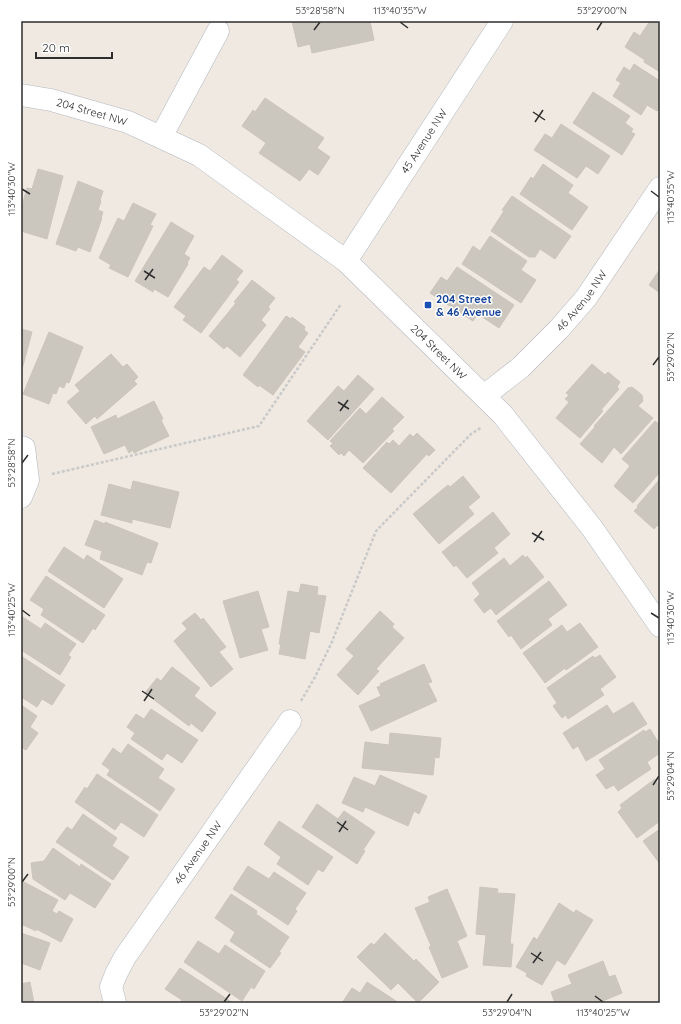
<svg xmlns="http://www.w3.org/2000/svg" width="681" height="1024" font-family="Quicksand,sans-serif">
<style>
.building{fill:#cbc7bf;stroke:#cbc5ba}
.lines{fill:none;stroke-linecap:round;stroke-linejoin:round}
.minor-casing{stroke:#b4b7c1;stroke-width:23}
.tertiary-casing{stroke:#b4b7c1;stroke-width:23}
.path{stroke:#c9c9c9;stroke-width:2.5;stroke-dasharray:3 2;stroke-linecap:butt}
.minor{stroke:#fff;stroke-width:22}
.tertiary{stroke:#fff;stroke-width:22}
.ticks{fill:none;stroke:#2e2e2e;stroke-width:1.5}
.transit-dot{fill:#1a4fb4;stroke:#fff;stroke-width:1.5}
.labels{text-anchor:middle;dominant-baseline:central;stroke-width:3;stroke-linejoin:round;paint-order:stroke}
.street-label{font-size:11px;fill:#2e2e2e;stroke:#fff}
.transit-label{font-size:11px;font-weight:bold;fill:#164399;stroke:#fff;text-anchor:start}
.neatline{fill:none;stroke:#2e2e2e;stroke-width:1.5}
.ticks-label{font-size:10px;text-anchor:middle;fill:#2e2e2e}
</style>
<rect width="100%" height="100%" fill="#efe9e1"/>
<g class="building">
<path d="M292,21h78l4,19 -62,13 -2,-9 -12,3z"/>
<path d="M650,21h4l6,4v47l-16,-10 1,-2 -20,-13 9,-15 6,4z"/>
<path d="M634,64l26,17v26l-3,4 -10,-6 -6,10 -28,-19 8,-13 -5,-3 8,-13 6,4z"/>
<path d="M593,92l37,24 -5,7 8,6 -2,3 4,2 -13,21 -49,-32z"/>
<path d="M265,98l59,40 -7,10 13,9 -12,18 -9,-6 -9,12 -41,-28 7,-10 -24,-17 11,-16 2,2z"/>
<path d="M561,124l49,32 -12,18 -12,-8 -9,12 -43,-28 11,-16 7,4z"/>
<path d="M543,164l30,21 -5,8 20,14 -16,23 -52,-36 11,-17 2,2z"/>
<path d="M38,169l25,7 -16,63 -26,-8v-22l6,-21 5,1z"/>
<path d="M78,181l25,10 -3,9 1,1 -3,9 5,2 -2,6h1l-12,34 -12,-5 -2,4 -20,-7z"/>
<path d="M512,196l59,40 -16,23 -15,-10 -5,8h-6l-38,-26 13,-20 -2,-1z"/>
<path d="M133,203l23,11 -6,11 3,1 -25,51 -19,-9 2,-3 -12,-7 19,-40 6,3z"/>
<path d="M171,222l23,14 -10,18 6,4 -3,5 1,1 -20,33 -14,-8 -1,3 -18,-11z"/>
<path d="M490,236l37,25 -6,9 15,10 -15,23 -59,-39 11,-18 7,5z"/>
<path d="M222,255l21,16 -7,9 3,2 -38,51 -18,-13 3,-4 -12,-9 30,-40 6,4z"/>
<path d="M457,267l57,38 -15,23 -21,-14 -5,7 -43,-28 11,-16 6,4z"/>
<path d="M660,269v24l-11,-8z"/>
<path d="M252,280l23,18 -7,9 2,2 -9,11 5,5 -26,32 -13,-11 -3,3 -15,-13 27,-33 -2,-1z"/>
<path d="M286,316l5,3 1,-2 13,10 -1,3 4,3 -10,14 7,5 -32,43 -14,-10 -1,2 -15,-12z"/>
<path d="M21,329l11,3 -11,41z"/>
<path d="M49,332l34,15 -14,36 -3,-1 -2,6 -5,-2 -3,8 -3,-1 -4,11 -26,-10z"/>
<path d="M111,354l12,13 4,-3 11,13 -4,4 3,3 -40,35 -2,-3 -9,8 -19,-22 13,-11 -5,-6z"/>
<path d="M592,364l13,11 3,-3 12,10 -3,5 2,2 -18,21 2,1 -23,27 -24,-20 13,-16 -4,-3 4,-4 -3,-2z"/>
<path d="M358,375l16,14 -46,51 -21,-19 31,-35 6,5z"/>
<path d="M632,387l10,8 1,6 -5,5 15,12 -32,36 -7,-7 -12,16 -22,-19 15,-17 -1,-1 34,-38z"/>
<path d="M382,397l22,20 -12,12 2,2 -31,32 -14,-13 -5,6 -3,-3 -2,2 -9,-9 3,-3 -3,-2 30,-33 6,6z"/>
<path d="M154,401l9,18 -2,1 8,16 -35,17 -1,-3 -4,3 -4,-8 -21,9 -13,-27 25,-12 1,4z"/>
<path d="M655,421l5,4v47l-27,31 -19,-17 16,-20 -8,-7z"/>
<path d="M417,433l18,17 -6,6 -3,-2v1l-35,38 -28,-25 24,-26 2,2 4,-4 6,6 11,-12 3,3z"/>
<path d="M463,476l17,21 -12,10 6,7 -35,30 -26,-30 35,-29 2,2z"/>
<path d="M660,479v44l-6,6 -20,-18 4,-4 -1,-1z"/>
<path d="M133,481l46,11 -9,36 -38,-9v4l-31,-8 8,-31 22,6z"/>
<path d="M493,512l17,22 -16,14 4,5 -31,25 -11,-13 -2,2 -12,-15z"/>
<path d="M95,520l10,4v-2l53,21 -7,20 -4,-1 -5,13 -42,-16 2,-8 -17,-6z"/>
<path d="M64,547l20,13 3,-5 36,24 -19,29 -56,-37z"/>
<path d="M523,555l2,3 2,-2 17,21 -48,38 -5,-7 -7,5 -10,-13 6,-6 -8,-11 32,-25 6,8z"/>
<path d="M46,576l59,39 -10,15 -2,-2 -10,15 -42,-28 3,-6 -14,-9z"/>
<path d="M549,581l18,24 -19,14 4,6 -31,24 -10,-14 -2,2 -12,-16z"/>
<path d="M301,584l17,3 -1,8 9,1 -7,37 -9,-2 -5,28 -26,-5 2,-10h-2l9,-53 11,2z"/>
<path d="M258,591l11,36 -8,2 7,21 -28,8 -17,-57z"/>
<path d="M380,611l14,13 -2,3 12,11 -28,31 3,2 -21,24 -21,-20 17,-19 -8,-7z"/>
<path d="M195,613l6,7 2,-2 23,29 -7,5 14,17 -22,18 -37,-46 13,-12 -5,-6z"/>
<path d="M21,616l20,13 4,-6 31,21 -8,11 3,2 -11,18 -39,-25z"/>
<path d="M580,623l18,24 -32,23 -1,-2 -20,15 -22,-30 39,-28 5,7z"/>
<path d="M600,655l16,22 -16,12 4,6 -36,24 -2,-4 -4,3 -9,-12 4,-3 -10,-15 46,-32 2,2z"/>
<path d="M21,656l44,29 -13,20 -10,-6 -5,8 -16,-10z"/>
<path d="M424,664l8,18 -4,1 9,18 -66,30 -12,-25 22,-10 -4,-9 4,-1 -1,-2z"/>
<path d="M172,667l28,21 -6,8 22,17 -14,19 -11,-9 -2,3 -44,-33 12,-15 4,3z"/>
<path d="M633,702l14,22 -61,37 -8,-15 -5,3 -10,-16 44,-28 6,9z"/>
<path d="M21,705l16,11 -7,11 8,6 -12,17 -5,-3z"/>
<path d="M151,709l47,31 -16,23 -15,-10 -5,7 -31,-21 4,-6 -8,-6 9,-13 8,5z"/>
<path d="M650,729l10,16v8l-13,9 4,7 -33,22 -4,-6 -8,4 -10,-14 9,-6 -6,-9 45,-30 1,2z"/>
<path d="M390,733l51,5 -2,20 -4,-1 -2,18 -71,-7 3,-26 24,3z"/>
<path d="M128,744l36,25 -6,9 17,11 -15,22 -53,-36 3,-5 -8,-6 11,-16 8,6z"/>
<path d="M97,774l61,41 -14,22 -23,-15 -6,8 -40,-28 10,-15 2,2z"/>
<path d="M380,775l47,21 -8,18 -5,-3 -6,15 -43,-19 -2,5 -21,-9 12,-26 21,9z"/>
<path d="M655,779l5,8v34l-23,17 -19,-26 4,-4 -2,-3z"/>
<path d="M317,804l21,15 6,-8 31,21 -12,18 2,1 -8,13 -55,-37z"/>
<path d="M83,814l34,24 -5,8 17,11 -16,23 -57,-38 11,-15 5,3z"/>
<path d="M279,821l54,36 -10,15 -5,-3 -10,16 -31,-21 4,-7 -17,-13z"/>
<path d="M660,829v35l-17,-23z"/>
<path d="M53,848l27,19 1,-3 30,20 -16,24 -25,-15 -5,7 -32,-21 -2,-16 13,-2z"/>
<path d="M248,866l21,13 5,-7 32,21 -11,16 2,2 -9,14 -55,-36z"/>
<path d="M22,881l36,19 -6,11 5,3 2,-3 14,8 -12,23 -25,-13v2l-15,-7v-42z"/>
<path d="M480,887l18,2 -1,4 18,1 -5,50h3l-2,23 -28,-2 3,-30 -10,-1z"/>
<path d="M447,889l20,47 -10,5 11,26 -26,11 -13,-31 2,-1 -16,-38 15,-6 -2,-5z"/>
<path d="M231,894l26,17 -1,3 33,23 -10,15 2,1 -11,15 -40,-27 5,-9 -20,-14z"/>
<path d="M559,903l15,10 2,-3 17,10 -28,45 -8,-5 -15,25 -16,-9 1,-3 -11,-6 18,-30 3,3z"/>
<path d="M21,933l29,10 -10,27 -19,-7z"/>
<path d="M385,933l29,28 2,-2 23,23 -21,21 -20,-20 -7,7 -34,-33 14,-14 3,2z"/>
<path d="M198,941l21,13 6,-9 40,26 -11,18 -3,-2 -9,14 -58,-39z"/>
<path d="M603,961l6,16 6,-2 7,18 -24,10h-43l-4,-11 21,-8 -4,-9z"/>
<path d="M180,968l53,35h-53l2,-3 -17,-11z"/>
<path d="M30,982l4,21h-13v-19z"/>
<path d="M367,982l32,21h-57l10,-15 8,5z"/>
</g>
<g class="lines">
<defs>
<g id="minor">
<path d="M161,137l57,-106"/>
<path id="s1" d="M484,396l37,-29 38,-38 27,-31 74,-110"/>
<path d="M21,447l3,1 4,32 -7,17"/>
<path id="s2" d="M115,1003l-4,-16 5,-13 9,-17 165,-236"/>
</g>
<g id="tertiary">
<path id="s3" d="M21,95l30,5 77,22 71,33 147,106 157,154 89,113 68,98"/>
<path id="s4" d="M346,261l156,-240"/>
</g>
</defs>
<use href="#minor" class="minor-casing"/>
<use href="#tertiary" class="tertiary-casing"/>
<g class="path">
<path d="M52,474l207,-48 82,-122"/>
<path d="M301,701l14,-24 16,-33 45,-113 95,-97 11,-7"/>
</g>
<use href="#minor" class="minor"/>
<use href="#tertiary" class="tertiary"/>
</g>
<path class="ticks" d="M400,22l8,6M314,30l6,-8M597,30l5,-8M533,112l12,8M535,122l8,-12M22,189l8,5M651,191l8,6M144,271l11,7M145,280l8,-11M653,365l6,-8M338,402l11,7M340,411l8,-11M22,463l6,-8M532,533l12,7M534,542l8,-11M22,610l8,6M651,613l8,5M142,691l12,8M144,701l8,-12M653,785l6,-9M337,822l11,8M339,832l7,-11M22,882l6,-8M531,953l12,8M533,963l8,-11M595,996l8,6M224,1002l6,-8M507,1002l5,-8"/>
<rect class="transit-dot" x="424" y="301" width="8" height="8" rx="2"/>
<g class="labels">
<g class="street-label">
<text stroke="none"><textPath href="#s3" startOffset="73">204 Street NW</textPath></text>
<text stroke="none"><textPath href="#s4" startOffset="143">45 Avenue NW</textPath></text>
<text stroke="none"><textPath href="#s1" startOffset="137">46 Avenue NW</textPath></text>
<text stroke="none"><textPath href="#s3" startOffset="500">204 Street NW</textPath></text>
<text stroke="none"><textPath href="#s2" startOffset="177">46 Avenue NW</textPath></text>
</g>
<g class="transit-label">
<text x="436" y="299">204 Street<tspan x="436" dy="13">&amp; 46 Avenue</tspan></text>
</g>
</g>
<rect width="681" height="1024" fill="none" stroke="#ffffff" stroke-width="44"/>
<path d="M36 52v6h76v-6" fill="none" stroke="#2e2e2e" stroke-width="2"/>
<text x="42" y="52" font-size="12" fill="#2e2e2e" stroke="#ffffff" stroke-width="3" paint-order="stroke">20 m</text>
<rect x="22" y="22" width="637" height="980" class="neatline"/>
<g class="ticks-label">
<text x="320" y="14">53°28'58"N</text>
<text x="400" y="14">113°40'35"W</text>
<text x="602" y="14">53°29'00"N</text>
<text transform="translate(11 189) rotate(-90)" y="4">113°40'30"W</text>
<text transform="translate(670 197) rotate(-90)" y="4">113°40'35"W</text>
<text transform="translate(670 357) rotate(-90)" y="4">53°29'02"N</text>
<text transform="translate(11 463) rotate(-90)" y="4">53°28'58"N</text>
<text transform="translate(11 610) rotate(-90)" y="4">113°40'25"W</text>
<text transform="translate(670 618) rotate(-90)" y="4">113°40'30"W</text>
<text transform="translate(670 776) rotate(-90)" y="4">53°29'04"N</text>
<text transform="translate(11 882) rotate(-90)" y="4">53°29'00"N</text>
<text x="224" y="1016">53°29'02"N</text>
<text x="507" y="1016">53°29'04"N</text>
<text x="603" y="1016">113°40'25"W</text>
</g>
</svg>
